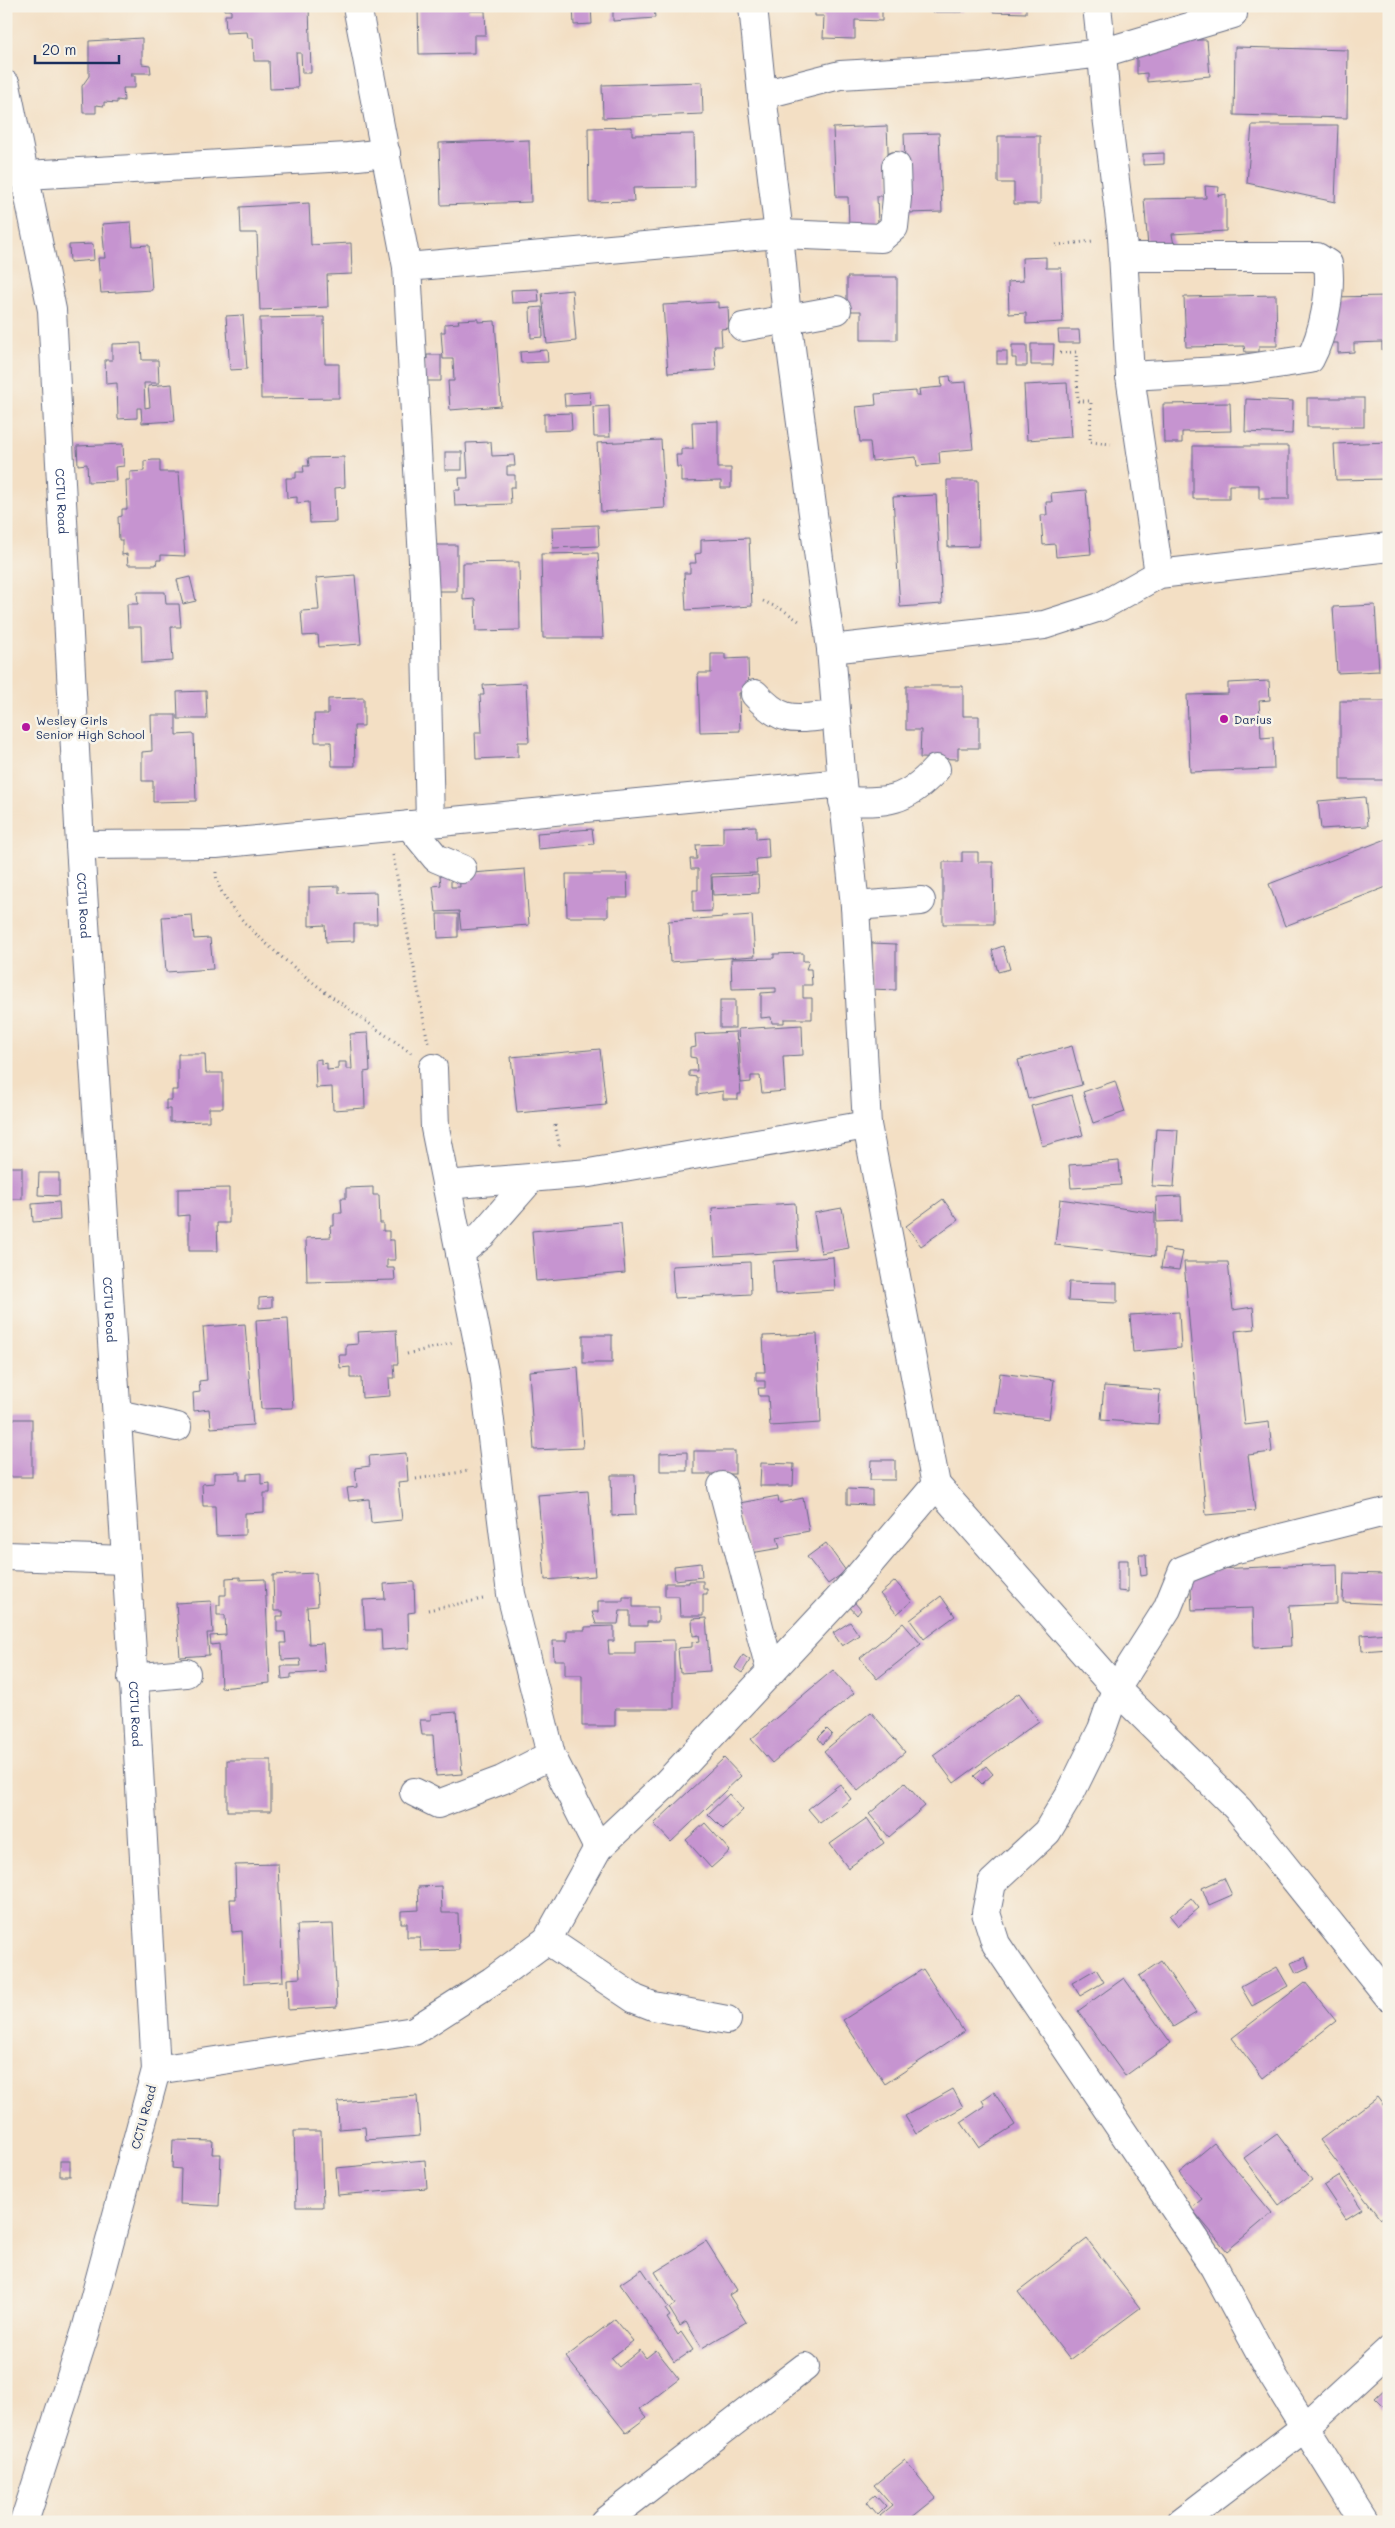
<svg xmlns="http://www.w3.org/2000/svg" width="1395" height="2528" font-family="Mali,sans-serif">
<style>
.building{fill:#c694d0}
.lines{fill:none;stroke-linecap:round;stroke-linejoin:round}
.minor-casing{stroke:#676d82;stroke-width:30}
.tertiary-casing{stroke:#676d82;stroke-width:30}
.path{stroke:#676d82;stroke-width:3;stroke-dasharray:1 4;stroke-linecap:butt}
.minor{stroke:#fff;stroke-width:28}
.tertiary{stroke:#fff;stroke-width:28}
.poi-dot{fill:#b5179e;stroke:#f7f3e8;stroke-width:2}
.labels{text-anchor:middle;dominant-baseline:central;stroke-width:5;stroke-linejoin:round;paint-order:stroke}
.street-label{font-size:12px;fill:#1b2f5e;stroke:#f7f3e8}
.poi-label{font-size:12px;fill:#1b2f5e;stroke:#f7f3e8;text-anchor:start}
</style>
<rect width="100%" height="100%" fill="#f7f3e8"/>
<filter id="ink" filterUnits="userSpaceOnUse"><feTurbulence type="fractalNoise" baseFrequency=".02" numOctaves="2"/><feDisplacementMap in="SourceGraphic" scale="10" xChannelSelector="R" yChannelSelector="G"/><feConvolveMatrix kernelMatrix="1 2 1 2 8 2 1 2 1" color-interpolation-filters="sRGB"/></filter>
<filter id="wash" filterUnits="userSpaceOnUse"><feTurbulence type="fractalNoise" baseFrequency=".0096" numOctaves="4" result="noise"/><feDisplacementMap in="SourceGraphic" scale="20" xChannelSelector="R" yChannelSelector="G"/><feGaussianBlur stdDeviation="1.12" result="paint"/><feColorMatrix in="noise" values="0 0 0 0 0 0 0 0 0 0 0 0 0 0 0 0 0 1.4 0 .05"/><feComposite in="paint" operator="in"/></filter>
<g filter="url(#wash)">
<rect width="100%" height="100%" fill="#f3dfc4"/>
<g id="blocks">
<g class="building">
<path d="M309,6l2,67h-9l-1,-20h-5l2,35 -28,1 -1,-28h-15l-1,-23h-5l-1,-6 -21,1 -1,-18h6v-5h-7v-3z"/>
<path d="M418,6h51v5h16l1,24h-12v18l-55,1z"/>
<path d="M573,6h18l1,18 -18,1z"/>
<path d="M613,6h41l1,12 -42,3z"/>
<path d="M815,6h67v15l-27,-1v19l-32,-1 1,-22h-9z"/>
<rect x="932" y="6" width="30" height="6"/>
<path d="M993,6h33v7l-33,-1z"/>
<path d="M142,38v26l8,1 1,8h-20v3h4v12h-12l1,13 -7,-1v3l-13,-1v4l-8,-1v8h-13l-1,-27 7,-10v-35z"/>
<path d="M1169,40h38l3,36 -63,6v-9l-10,1v-24z"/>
<path d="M1235,47l113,3 -1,68 -113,-3z"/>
<path d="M702,82l1,32 -100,4 -1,-33z"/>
<path d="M1252,125h86l-3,77 -88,-19z"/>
<path d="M887,126l3,70h-13l1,28 -29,1 -1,-28h-12l-3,-69z"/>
<path d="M632,127v8l62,-1 1,53 -62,1 1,13 -45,1 -1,-74z"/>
<path d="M939,133l3,79 -35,1 -3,-79z"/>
<path d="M998,136h42v68h-26v-21h-16z"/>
<path d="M529,140l2,62 -90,3 -2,-62z"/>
<path d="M1164,153v11l-21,1v-11z"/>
<path d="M1205,186l14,1 -1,9 8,-2v37l-54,3 2,11 -26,2 -4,-48 62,-1z"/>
<path d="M309,203l2,42 40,-2 1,31 -25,1 1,32 -68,3 -3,-77h-16l-1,-26z"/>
<path d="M131,222l2,24 16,-1 3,45 -51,3 -3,-35h7l-3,-34z"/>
<path d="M93,244l1,16 -24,2 -1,-17z"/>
<path d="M1046,257v11h15l2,54 -37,2v-11l-17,1 -1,-32 15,-1 -1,-23z"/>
<path d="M847,277h50v63h-36v-29h-14z"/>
<path d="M538,289l1,13 -27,1 -1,-13z"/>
<path d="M572,290l4,51 -29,3 -5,-51z"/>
<path d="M1276,295l1,51h-18v6h-14l-1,-6 -58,1 -2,-50z"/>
<path d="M1389,296v54h-7v-8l-28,1v9l-16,1v-10h-8l-1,-46z"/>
<path d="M718,302v6l10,-1 1,21 -8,1 1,17h-8l2,24 -48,3 -5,-68z"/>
<path d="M542,307l1,30 -12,1 -1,-30z"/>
<path d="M243,315l4,54 -17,1 -4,-54z"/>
<path d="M324,317l1,47h14v34l-78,1 -1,-81z"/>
<path d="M478,319v3l17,-1 6,85 -51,4 -2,-29h6l-1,-22h-10l-2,-27h4v-8l14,-1 -1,-3z"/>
<path d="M1058,330h21l1,13h-21z"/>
<path d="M141,343l1,17h16l1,23h-15l1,25 5,-1 -2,-21 24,-2 3,37 -33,2 -1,-15h-4v10l-19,1 -1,-36 -11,1 -1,-24h7v-16z"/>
<path d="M1031,344h23l-1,21h-22z"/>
<path d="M1012,345h15v21h-11v-8h-4z"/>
<path d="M547,350l1,12 -27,1 -1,-11z"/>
<rect x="997" y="351" width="10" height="13"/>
<path d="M427,355h14v26h-18l1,-22h3z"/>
<path d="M950,376l1,7 15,-1 7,67 -34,3 1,12 -23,2 -1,-9 -44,4 -2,-19h-10l-4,-35 20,-2 -1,-11 41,-3v5h4l-1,-7 23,-2 -1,-10z"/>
<path d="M1067,383l4,54 -44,3 -3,-55z"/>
<path d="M590,392l1,13 -26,1 -1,-12z"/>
<rect x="1307" y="398" width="57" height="29"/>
<path d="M1246,399l47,2 -1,33 -47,-2z"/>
<path d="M1230,403l1,28 -49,1v11h-18l-1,-39z"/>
<path d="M609,406l1,31h-16l-1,-30z"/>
<path d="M571,413l1,17 -28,1v-17z"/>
<path d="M718,421v47h13v20h-10v-7l-40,1v-15h-4l-1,-12h5v-6h12l-1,-27z"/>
<path d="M661,440l4,68 -64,4 -4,-69z"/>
<path d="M491,442l1,14 22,-1 1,11h-8v9h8v12h-5l1,17 -56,2 -1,-16h6l-1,-12h9l-2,-35z"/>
<path d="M1389,442v37l-53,1 -2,-36z"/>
<path d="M123,444l1,22 -9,1 1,14 -28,1 -1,-18 -9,1 -1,-19z"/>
<path d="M1193,446h96v53h-30v-14h-30v14h-36z"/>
<rect x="445" y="452" width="17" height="18"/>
<path d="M344,457l1,30 -10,1 1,34 -26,1 -1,-21 -12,1v-6l-10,1 -1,-20h10v-6h8l-1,-6h6l-1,-8z"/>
<path d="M153,460h7v12h19l6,84 -24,-1v5h-4l-1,5h-28l-1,-11 -5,1v-15h-3l-1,-23 4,-1v-7h5l-1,-29h4v-8l14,-1v-10z"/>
<path d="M947,480h31l1,66 -31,1z"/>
<path d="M1086,490l5,64 -35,3 -1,-13 -12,1 -2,-30h6l-1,-13h6l-1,-9z"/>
<path d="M936,495l6,109 -42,3 -7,-110z"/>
<path d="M598,525l1,21 -46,2 -1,-21z"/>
<path d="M749,538l3,68 -66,4 -2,-37h6v-10h6l-1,-9 6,-1v-13z"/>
<rect x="431" y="545" width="26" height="46"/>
<path d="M598,553l5,85h-60l-2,-84z"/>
<path d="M519,562l1,68 -44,1 -1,-32 -12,1v-37z"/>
<path d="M355,575l6,69 -42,3 -1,-12 -15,1 -2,-25 18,-1 -3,-32z"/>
<path d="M190,577l6,24 -13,3 -6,-24z"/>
<path d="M137,592h28l1,12h13l2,23h-10l2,34 -31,2 -1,-36h-13l-1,-23h11z"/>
<path d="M1375,605l4,66 -42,2 -4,-66z"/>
<path d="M711,654h14v5l23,-1 1,34 -10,1 1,38 -40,1 -2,-59h13z"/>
<path d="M1269,681l1,19 -11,1 2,37 12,-1 1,32 -84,3 -3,-77 41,-1v-11z"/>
<path d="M526,683l3,59h-11v15l-42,2 -1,-27h7l-2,-37h4l-1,-10z"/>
<path d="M906,686h57v30h16v32h-21v11l-38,-1 1,-28h-15z"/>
<path d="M206,691l1,28h-29l-1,-27z"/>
<path d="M364,698v28h-10l1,40h-23l-1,-24h-16l-1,-28h14v-15z"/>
<rect x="1340" y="701" width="49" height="79"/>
<path d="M151,715h25v20l18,-1 2,67 -43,1v-21h-11v-29l10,-1z"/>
<path d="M1365,797l3,29 -47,3 -3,-28z"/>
<path d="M756,826v13l12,-1 1,20 -13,1 1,14 -46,1 1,37 -19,1v-22h5v-21h-7l-1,-10h7l-1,-14 27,-1v-17z"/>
<path d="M592,829l2,15 -56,5 -1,-16z"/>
<path d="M1389,838v48l-104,40 -16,-42z"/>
<path d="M962,852h16v10h15l1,62h-51v-62h19z"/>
<path d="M525,869l4,56 -68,5 -2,-19 -23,1 -3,-26 8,-1 -1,-9 11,-1v12h9l-1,-13z"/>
<path d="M566,874h61l1,24h-20v19h-41z"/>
<path d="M758,875l1,18 -46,2 -1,-18z"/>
<path d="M339,886v7l37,-1 1,32h-23v17l-28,1 -1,-17 -16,1v-39z"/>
<path d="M437,914h21v23l-20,1z"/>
<path d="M192,915l2,24 16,-1 3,31 -47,3 -4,-55z"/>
<path d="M752,915l3,41 -85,6 -2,-41z"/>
<path d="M872,943l24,1v46l-25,-1z"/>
<path d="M1003,946l7,23 -12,3 -6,-22z"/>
<path d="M803,953v8h6l-3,8h5l1,16h-9v13h9v21h-28v4h-12l-1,-6 -10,1v-25l15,-1v-4l-44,1 -1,-30 43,-1v-4z"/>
<rect x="720" y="1000" width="15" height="28"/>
<path d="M802,1025l1,30 -20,1 2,35 -23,2 -2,-17h-9v6l-10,1 -3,-54z"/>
<path d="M736,1032l5,62h-3v5h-15v-8l-26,4v-18l-8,-1v-5h8l-1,-13 -6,-1v-9l6,-1 -1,-13z"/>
<path d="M368,1033l2,38 -6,1 1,36 -32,2 -1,-23 -16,1 -1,-28 6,-1v5l6,-1v7l11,-1v-7h8v7h6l-2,-35z"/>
<path d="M1072,1046l10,39 -54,14 -10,-39z"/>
<path d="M600,1049l6,56 -89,8 -6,-56z"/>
<path d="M178,1054h27l1,19h17v35h-14v13l-39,1v-13h-4v-9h6v-10h6z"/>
<path d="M1115,1081l10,31 -32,11 -10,-31z"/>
<path d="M1072,1095l11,40 -41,11 -11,-40z"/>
<path d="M1156,1129l22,1 -4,57 -22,-1z"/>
<path d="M1119,1161l2,24 -50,3 -2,-23z"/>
<rect x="6" y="1167" width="16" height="32"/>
<path d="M39,1173h20v23l-21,-1z"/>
<path d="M373,1187v8h6l1,28h3v8h6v9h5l1,20h-8v8h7l1,12 -88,2 -1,-44 25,-1 -1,-11h4v-13h8l-1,-15h5v-10z"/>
<path d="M229,1188v35h-12l1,28h-29v-36l-11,1v-27z"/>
<path d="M1181,1196l1,25 -25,1 -1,-25z"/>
<path d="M943,1199l15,21 -37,26 -15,-20z"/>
<path d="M1060,1199l95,14v43l-100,-11z"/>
<path d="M59,1202l1,18 -27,2 -1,-18z"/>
<path d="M795,1203l3,48 -83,5 -3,-48z"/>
<path d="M842,1208l7,40 -28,5 -7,-40z"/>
<path d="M621,1223l4,50 -89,8 -4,-50z"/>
<path d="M1164,1249l19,3 -4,18 -18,-2z"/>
<path d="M833,1257l2,33 -60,4 -2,-33z"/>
<path d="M750,1262l1,32 -77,4 -2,-32z"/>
<path d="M1184,1262h44l5,48 20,-3 2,22 -20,2 10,94 24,-3 3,30 -24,3 7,56 -49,4z"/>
<path d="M1069,1282l48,1v20l-49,-2z"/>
<path d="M272,1297v10l-13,1v-10z"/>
<path d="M1179,1312l2,36 -48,4 -3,-37z"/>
<path d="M288,1318l5,90 -32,1 -5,-89z"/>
<path d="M245,1324l8,101 -42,3 -2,-19 -15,2 -1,-18 7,-1 -1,-11 8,-1 -4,-53z"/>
<path d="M396,1330l2,34h-4l1,14h-6l1,18 -28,2 -1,-20h-11v-11l-10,1 -1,-13h7v-10l12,-1 -1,-12z"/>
<path d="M817,1334l4,89 -51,3 -2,-30h-9l-1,-8h7v-7h-9v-9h9l-2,-36z"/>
<rect x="583" y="1335" width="29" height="28"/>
<path d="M578,1367l5,81 -49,2 -5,-79z"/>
<path d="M1000,1373l54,7 -5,39 -54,-6z"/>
<path d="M1104,1386l56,4 -2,34 -57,-4z"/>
<rect x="6" y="1419" width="26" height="58"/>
<rect x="694" y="1451" width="41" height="23"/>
<path d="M687,1452v19h-27v-18z"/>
<path d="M406,1453l2,28 -10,1 4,38 -31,3 -2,-24 -20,2 -2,-13 10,-1 -2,-19 15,-2 -1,-10z"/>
<path d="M871,1460h24v20h-25z"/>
<path d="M761,1463l33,1 -1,22h-33z"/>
<path d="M240,1472v8h7v-6l14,-1v11l9,-1v10h-6v19l-19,1v22l-29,1 -1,-30h-12l-1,-22 12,-1v-10z"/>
<path d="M611,1475h24l1,40 -24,1z"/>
<path d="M847,1489l25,1v15l-25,-1z"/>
<path d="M588,1491l7,85 -50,4 -7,-85z"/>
<path d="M778,1496l1,7 24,-5 6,33 -32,6 3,11 -29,5 -17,-49z"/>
<path d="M826,1543l20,28 -18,13 -21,-27z"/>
<path d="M1139,1555h7l1,20 -6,1z"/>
<path d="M1118,1560h10v32l-10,-1z"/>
<path d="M701,1563l1,14 -27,3 -1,-14z"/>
<path d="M1337,1564l1,40 -49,2 2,40 -37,2 -1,-40 -61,2 -2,-40z"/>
<path d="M316,1573l2,33 -11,1 2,37 14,-1 2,29 -34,2v4l-9,1 -1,-13h20l-1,-7 -18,1 -1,-17h5l-1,-11h-8v-16h6v-5h-9l-1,-36z"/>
<path d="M1344,1573l42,1 -1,30 -42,-2z"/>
<path d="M240,1577v3l25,-1 5,104 -49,5 -2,-44 -8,1 -1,-9 16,-1 -1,-20h-8v-10h3v-10h6v-17z"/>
<path d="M689,1581h14v8h4v5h-4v22h-23l-1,-20h-14v-13h24z"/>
<path d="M895,1581l17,20 -15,13 -17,-20z"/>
<path d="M414,1582l1,30 -7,1 1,35 -27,2 -1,-20h-16l-2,-30 22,-1 -1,-15z"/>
<path d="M941,1596l14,20 -31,23 -14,-19z"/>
<path d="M623,1597h10v10h25v15h-11v4h-17v-15h-10l-2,13h-22l-4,-12h6v-11h25z"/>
<path d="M211,1601l2,32h-6l2,22 -29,2 -4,-54z"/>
<path d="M854,1602l7,8 -4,5 -8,-9z"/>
<path d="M706,1618l4,53 -30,2 -2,-25 14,-1v-5l8,-1 -1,-6 -6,1 -1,-17z"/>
<path d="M850,1622l9,13 -17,11 -9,-13z"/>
<path d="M903,1623l18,21 -44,35 -17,-21z"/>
<path d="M614,1626v15h-6l1,13h26v-13l39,-1v69h-59v17h-33v-51h-17v-15h-11l-1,-19h14v-11h18v-3z"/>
<path d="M1389,1633v16l-27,2 -1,-16z"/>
<path d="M743,1655l7,5 -8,13 -7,-5z"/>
<path d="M833,1670l21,23 -82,70 -21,-24z"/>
<path d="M1019,1693l20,28 -85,62 -21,-28z"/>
<path d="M457,1712l5,62 -26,2 -3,-41h-11l-2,-15h11v-6z"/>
<path d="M871,1712l34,40 -47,39 -34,-40z"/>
<path d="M827,1729l5,5 -9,10 -5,-6z"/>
<path d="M724,1758l17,18 -70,66 -17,-18z"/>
<rect x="227" y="1760" width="44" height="51"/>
<path d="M986,1766l7,8 -11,10 -8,-8z"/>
<path d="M905,1783l20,23 -36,31 -20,-23z"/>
<path d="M840,1784l11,15 -31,24 -12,-14z"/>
<path d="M729,1794l14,16 -20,19 -15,-15z"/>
<path d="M867,1818l17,25 -36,25 -18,-24z"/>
<path d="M705,1823l25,28 -19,17 -25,-28z"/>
<path d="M278,1864l5,117 -39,2 -2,-52 -10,1 -2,-33h6l-1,-34z"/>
<path d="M1224,1878l8,17 -23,10 -7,-17z"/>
<path d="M441,1886l1,27h16l1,37 -38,1 -1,-14h-13v-14h-6v-12l18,-1 -1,-23z"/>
<path d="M1191,1898l8,10 -21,18 -8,-10z"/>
<path d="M333,1924l4,83 -49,3 -1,-31 13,-1 -3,-53z"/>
<path d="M1305,1957l4,10 -13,6 -5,-10z"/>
<path d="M1161,1961l35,52 -23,14 -34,-51z"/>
<path d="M1277,1967l11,19 -36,20 -11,-19z"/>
<path d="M923,1969l41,63 -79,52 -42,-64z"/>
<path d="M1096,1969l8,13 -24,14 -8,-13z"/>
<path d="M1124,1978l47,65 -46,33 -47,-65z"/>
<path d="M1305,1982l31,39 -73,57 -31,-40z"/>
<path d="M953,2089l10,18 -47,27 -11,-18z"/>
<path d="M994,2092l21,33 -36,23 -18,-26 24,-16 -3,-6z"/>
<path d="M417,2096l3,40 -54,4 -1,-13 -26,2 -1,-27z"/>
<path d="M1377,2097l12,16v100l-9,6 -60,-79z"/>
<path d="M294,2131h27l2,76h-27z"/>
<path d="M1277,2134l35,46 -33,25 -35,-47z"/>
<path d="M173,2140l40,1 -1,13h9l-2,52 -39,-2 1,-35 -9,-1z"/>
<path d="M1214,2143l58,70 -45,38 -36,-43 11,-9 -23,-27z"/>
<path d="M425,2160l2,28 -89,7 -2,-27z"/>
<rect x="60" y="2161" width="10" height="15"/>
<path d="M1340,2176l22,33 -16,10 -22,-33z"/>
<path d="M1087,2239l53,69 -70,52 -52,-68z"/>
<path d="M706,2241l31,49 -8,5 17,27 -44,26 -16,-26 -6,4 -11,-18 6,-4 -20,-32z"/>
<path d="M642,2269l26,38 -3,2 5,7 -3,2 11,17 3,-3 12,18 -18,12 -55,-78z"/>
<path d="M615,2319l18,22 -22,17 8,9 21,-17 6,8 10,-8 23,29 -39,30 7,8 -21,16 -60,-76z"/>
<path d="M1389,2385v15l-6,6 -8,-8z"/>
<path d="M905,2460l31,38 -30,24h-22l-4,-6 12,-10 -18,-21z"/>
<path d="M875,2495l11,12 -8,8 -11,-13z"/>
</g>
</g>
</g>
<g filter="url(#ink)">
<use href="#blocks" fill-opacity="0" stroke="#676d82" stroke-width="1"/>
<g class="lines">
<defs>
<g id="minor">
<path d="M357,6l50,261"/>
<path d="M753,6l9,89"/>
<path d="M1097,6l5,47 131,-39"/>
<path d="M896,166l1,32 -3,29 -13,11 -102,-4 -17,-139 78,-20 141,-8 121,-14 5,63 15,120 8,140 29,198"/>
<path d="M26,175l322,-18 38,-4"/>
<path d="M1123,257h194l11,7c4,27 -5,71 -18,95l-74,11 -106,6"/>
<path d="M743,327l94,-17"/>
<path d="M755,694c29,32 41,24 81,21"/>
<path d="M842,783l-11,-134 213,-24 56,-18 59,-33 230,-27"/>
<path d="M843,801c44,2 63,1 93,-32"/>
<path d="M430,823l-5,-226 -18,-330 372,-33 8,84 44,331"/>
<path d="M409,825l27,33 26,11"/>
<path d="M80,845l136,-1 626,-61 13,123 12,219 69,360 -89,105 -182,195 -67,63 -51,92 -55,41 -78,50 -258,39"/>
<path d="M855,906l66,-5"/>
<path d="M433,1068l2,60 49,244 27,222 40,161 47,93"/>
<path d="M446,1185l143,-12 278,-48"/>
<path d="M460,1253l22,-18 48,-55"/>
<path d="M117,1414l60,13"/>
<path d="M936,1485l180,204 123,121 150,187"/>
<path d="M722,1486l48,183"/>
<path d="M6,1556l120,4"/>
<path d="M132,1678l54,-5"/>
<path d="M414,1792l24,12 64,-24 49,-25"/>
<path d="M547,1940l88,59 18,7 74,14"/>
<path d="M604,2522l201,-155"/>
<path d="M1181,2522l123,-94 85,-78"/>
<path d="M1364,2522l-91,-146 -59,-109 -218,-323 -10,-31 6,-30 55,-51 24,-40 31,-63 14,-40 51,-80 16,-39 50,-20 156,-39"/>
</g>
<g id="tertiary">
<path id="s1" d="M6,85l46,225 28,535 55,854 21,371 -70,260 -62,192"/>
</g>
</defs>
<use href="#minor" class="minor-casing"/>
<use href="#tertiary" class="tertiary-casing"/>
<g class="path">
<path d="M1056,245l38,-4"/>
<path d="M1060,353l16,-1 2,49h13l-1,41 21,2"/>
<path d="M763,601l20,9 16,11"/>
<path d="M393,855l35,188"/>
<path d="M216,872c-1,51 154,151 195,181"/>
<path d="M555,1125l5,23"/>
<path d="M407,1354l45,-11"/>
<path d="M416,1479l52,-8"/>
<path d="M428,1610l55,-11"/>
</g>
<use href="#minor" class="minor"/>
<use href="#tertiary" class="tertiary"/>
</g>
</g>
<g class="poi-dot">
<circle cx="1224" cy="719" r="5"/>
<circle cx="26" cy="727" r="5"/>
</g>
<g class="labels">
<g class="street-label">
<text stroke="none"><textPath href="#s1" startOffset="421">CCTU Road</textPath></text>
<text stroke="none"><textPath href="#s1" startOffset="826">CCTU Road</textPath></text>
<text stroke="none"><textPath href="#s1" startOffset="1231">CCTU Road</textPath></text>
<text stroke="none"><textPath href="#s1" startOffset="1636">CCTU Road</textPath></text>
<text transform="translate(143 2117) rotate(-75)">CCTU Road</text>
</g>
<g class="poi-label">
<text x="1234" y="719">Darius</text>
<text x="36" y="720">Wesley Girls<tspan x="36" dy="14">Senior High School</tspan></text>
</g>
</g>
<rect width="1395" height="2528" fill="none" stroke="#f7f3e8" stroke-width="25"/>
<path d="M35 55v8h84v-8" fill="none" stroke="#1b2f5e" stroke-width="2.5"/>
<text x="42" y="55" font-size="15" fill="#1b2f5e" stroke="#f7f3e8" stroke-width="4" paint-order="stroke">20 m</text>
</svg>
